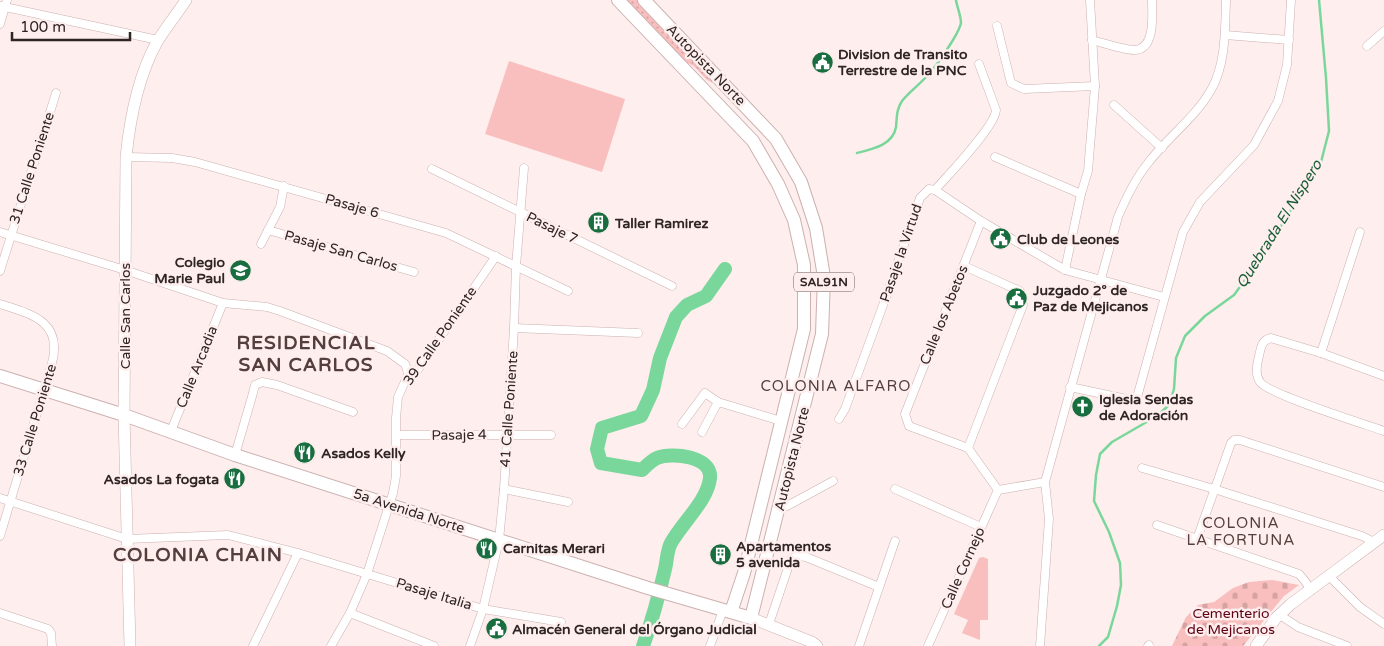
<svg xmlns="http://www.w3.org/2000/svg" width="1384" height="646" font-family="'Varela Round',sans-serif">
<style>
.grass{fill:url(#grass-dots)}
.cemetery{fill:url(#cemetery-stones)}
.garden{fill:#f9bebe}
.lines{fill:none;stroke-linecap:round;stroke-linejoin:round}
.stream{stroke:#7ad79b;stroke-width:2.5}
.river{stroke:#7ad79b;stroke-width:14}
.street-casing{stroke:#cbb1b0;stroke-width:9}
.secondary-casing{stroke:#cbb1b0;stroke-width:12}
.primary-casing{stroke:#cbb1b0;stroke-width:14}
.street{stroke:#fff;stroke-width:8}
.secondary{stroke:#fff;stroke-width:11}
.primary{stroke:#fff;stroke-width:12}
.labels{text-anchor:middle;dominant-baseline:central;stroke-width:5;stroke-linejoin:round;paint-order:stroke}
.shield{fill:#feeeed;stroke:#6d6161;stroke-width:1}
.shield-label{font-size:12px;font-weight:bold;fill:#2f2525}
.poi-label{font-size:14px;font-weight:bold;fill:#2f2525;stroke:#feeeed;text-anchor:start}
.street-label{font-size:14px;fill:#2f2525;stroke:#feeeed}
.park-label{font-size:14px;fill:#5e0014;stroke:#feeeed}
.water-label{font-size:15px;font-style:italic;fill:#195d37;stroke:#feeeed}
.neighbourhood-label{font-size:15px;letter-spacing:1px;fill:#543e3e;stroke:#feeeed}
.district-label{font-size:19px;font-weight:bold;letter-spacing:1px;fill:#543e3e;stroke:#feeeed}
</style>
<defs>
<pattern id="grass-dots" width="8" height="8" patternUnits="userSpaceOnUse" patternTransform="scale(1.25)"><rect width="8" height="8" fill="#f9bebe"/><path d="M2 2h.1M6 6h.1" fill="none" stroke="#d6a3a3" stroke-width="1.8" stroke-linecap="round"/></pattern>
<pattern id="cemetery-stones" width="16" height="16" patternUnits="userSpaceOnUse" patternTransform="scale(1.25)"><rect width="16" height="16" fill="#f9bebe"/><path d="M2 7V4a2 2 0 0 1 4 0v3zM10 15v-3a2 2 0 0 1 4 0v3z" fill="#d6a3a3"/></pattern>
</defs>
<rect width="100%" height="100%" fill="#feeeed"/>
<path class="grass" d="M625,0h14l76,83c-12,-1 -16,-17 -28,-20z"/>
<path class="cemetery" d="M1272,580l27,5 -15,11 -41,50h-71l14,-29 12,-12 16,-3 19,-14 16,-6z"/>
<g class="garden">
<path d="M509,61l116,38 -23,73 -117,-38z"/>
<path d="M983,557l5,2v61h-8v20l-18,-7 6,-13 -14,-6 25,-56z"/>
</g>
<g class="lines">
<g class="stream">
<path d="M857,153c16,-4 36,-8 39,-26 1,-9 0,-17 6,-26 7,-9 16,-15 24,-24 11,-11 19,-24 27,-37 3,-5 7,-12 8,-17 0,-7 -4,-16 -5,-23"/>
<path d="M1099,646l9,-9 9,-31 4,-21 -1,-22 -11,-31 -15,-31 2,-26 4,-21 12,-12 45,-26 12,-11 5,-16 2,-31 9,-22 20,-20 29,-21 27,-37 60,-96 8,-31 -3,-53 -7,-78"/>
</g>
<path class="river" d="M643,646c9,-25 16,-51 22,-77 2,-8 2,-19 6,-26 11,-20 37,-43 39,-65 2,-22 -38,-26 -53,-20 -5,2 -11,8 -15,12l-41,-7 -4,-14 5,-21 39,-12 12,-26 7,-32 16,-41 11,-12 19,-9 19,-27"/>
<defs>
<g id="street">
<path d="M0,6l158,34"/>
<path d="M0,24l7,-24"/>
<path d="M997,26l14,57 13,6 71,-3"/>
<path d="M1225,35l64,5"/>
<path d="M1092,40c11,3 32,10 42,10 22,0 18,-36 18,-50"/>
<path d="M1367,46l17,-15"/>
<path d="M1114,105l48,43"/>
<path d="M126,157l46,1 23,4 251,71 122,58"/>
<path d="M995,157l86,37"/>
<path d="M432,169l240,117"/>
<path d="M935,190c13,-15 60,-63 61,-80l-17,-46"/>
<path d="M981,221l-76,193 4,12 59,22 30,42"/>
<path d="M268,230l146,42"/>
<path d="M0,232l125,38 98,33 44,4 13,4 107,40 18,13 2,5 1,6"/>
<path d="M261,244l19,-37 4,-21"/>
<path d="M964,266l56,25 3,14 -55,143"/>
<path d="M1065,270l16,-76 7,-23 7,-85 -5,-86"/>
<path d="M0,271l56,-178"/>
<path d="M0,304c31,10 63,17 52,59l-52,173"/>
<path d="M514,328l124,5"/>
<path d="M1321,353l39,-121"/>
<path d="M1384,376l-63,-23 -50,-15c-9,2 -10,9 -12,18 -2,7 -4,19 1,26 8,12 104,42 124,49"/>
<path d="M1070,387l66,14 47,-169 17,-30 54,-57 24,-44 9,-36 4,-65"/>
<path d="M839,419l6,-10 41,-112 34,-99 9,-9 6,1 46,31 84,49 99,27"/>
<path d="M682,424l23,-31 13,9 63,19"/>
<path d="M171,431l52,-128"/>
<path d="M702,432l16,-30"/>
<path d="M397,435h154"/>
<path d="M235,455l18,-62 2,-8 7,-3 15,3 76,27"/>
<path d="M1142,468l72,21 148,47 12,6"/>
<path d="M504,489l64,13"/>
<path d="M895,489l86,38"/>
<path d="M998,490l47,-8"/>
<path d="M0,498l127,41 101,-4 70,18 185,56 78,13"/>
<path d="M781,504l6,2 46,-25"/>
<path d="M1157,525l142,49 6,7 5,8"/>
<path d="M1197,539l34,-96 3,-3h6l144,47"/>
<path d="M1329,576l31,31 24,17"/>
<path d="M0,613l48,16 3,4 1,13"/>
<path d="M350,613l84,33"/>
<path d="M1280,615l18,12 49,19"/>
<path d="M769,624l22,-65 7,-3 8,1 73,30"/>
<path d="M253,646l45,-93"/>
<path d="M331,646l19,-33 17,-39 26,-81 3,-17v-58l2,-21 10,-22 7,-2 4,-5 77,-112"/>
<path d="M470,646l13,-37 16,-69 5,-51 10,-161 2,-62 8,-98"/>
<path d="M710,646l13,-36"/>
<path d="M859,646l36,-105"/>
<path d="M928,646l70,-156"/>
<path d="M1040,646l9,-127 -4,-37 73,-265c8,-19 17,-38 30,-54 19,-25 47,-45 63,-73 15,-26 14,-61 15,-90"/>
<path d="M1148,646l1,-1"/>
</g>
<g id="secondary">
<path d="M751,618l61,24 5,4"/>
<path d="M130,646l-6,-231 2,-258c4,-39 12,-81 31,-115 9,-15 20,-28 29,-42"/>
<path d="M1256,646l20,-28 15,-14 93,-69"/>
</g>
<g id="primary">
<path d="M618,0l135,141 25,43 16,36 10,45v64l-60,244 -13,39"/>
<path d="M0,376l124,39 111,40 413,133 103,30 71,-284 2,-57 -8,-49 -15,-46 -25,-43 -132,-139"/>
</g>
</defs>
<use href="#street" class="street-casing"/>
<use href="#secondary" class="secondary-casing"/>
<use href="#primary" class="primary-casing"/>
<use href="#street" class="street"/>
<use href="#secondary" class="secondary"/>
<use href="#primary" class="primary"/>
</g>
<defs>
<symbol id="civic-disc" viewBox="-11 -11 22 22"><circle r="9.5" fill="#196e40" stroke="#feeeed"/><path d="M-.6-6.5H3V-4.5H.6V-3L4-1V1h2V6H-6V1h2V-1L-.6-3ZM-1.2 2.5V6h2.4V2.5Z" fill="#fff"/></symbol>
<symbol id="building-disc" viewBox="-11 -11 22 22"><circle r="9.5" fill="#196e40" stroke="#feeeed"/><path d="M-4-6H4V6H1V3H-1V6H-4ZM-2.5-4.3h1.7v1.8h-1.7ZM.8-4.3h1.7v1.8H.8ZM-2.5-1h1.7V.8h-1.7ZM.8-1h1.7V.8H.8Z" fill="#fff"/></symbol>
<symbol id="school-disc" viewBox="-11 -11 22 22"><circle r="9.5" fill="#196e40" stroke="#feeeed"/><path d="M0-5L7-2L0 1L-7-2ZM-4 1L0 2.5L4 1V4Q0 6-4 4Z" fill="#fff"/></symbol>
<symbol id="church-disc" viewBox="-11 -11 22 22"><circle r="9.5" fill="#196e40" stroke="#feeeed"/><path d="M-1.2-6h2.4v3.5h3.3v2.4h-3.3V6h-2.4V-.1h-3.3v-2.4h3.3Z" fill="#fff"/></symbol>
<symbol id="restaurant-disc" viewBox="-11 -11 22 22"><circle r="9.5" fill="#196e40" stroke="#feeeed"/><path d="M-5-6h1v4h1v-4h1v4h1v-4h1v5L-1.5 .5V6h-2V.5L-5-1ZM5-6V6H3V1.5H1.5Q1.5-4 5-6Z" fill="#fff"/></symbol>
</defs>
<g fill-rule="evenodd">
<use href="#civic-disc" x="810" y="50" width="25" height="25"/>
<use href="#building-disc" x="586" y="210" width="25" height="25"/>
<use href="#civic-disc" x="988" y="226" width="25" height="25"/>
<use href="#school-disc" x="228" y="258" width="25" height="25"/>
<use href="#civic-disc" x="1004" y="286" width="25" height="25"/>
<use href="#church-disc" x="1070" y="394" width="25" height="25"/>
<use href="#restaurant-disc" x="292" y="440" width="25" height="25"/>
<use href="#restaurant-disc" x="222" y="466" width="25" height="25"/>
<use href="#restaurant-disc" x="474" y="536" width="25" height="25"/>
<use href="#building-disc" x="708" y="542" width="25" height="25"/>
<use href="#civic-disc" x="484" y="616" width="25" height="25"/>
</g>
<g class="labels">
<rect class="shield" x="794" y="272.5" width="60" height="19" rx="4"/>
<g class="shield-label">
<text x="824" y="282">SAL91N</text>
</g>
<g class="poi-label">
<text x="838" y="54">Division de Transito<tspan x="838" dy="16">Terrestre de la PNC</tspan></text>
<text x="615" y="223">Taller Ramirez</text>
<text x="1017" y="239">Club de Leones</text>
<text x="225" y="262" text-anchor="end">Colegio<tspan x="225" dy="16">Marie Paul</tspan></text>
<text x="1033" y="290">Juzgado 2° de<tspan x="1033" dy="16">Paz de Mejicanos</tspan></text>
<text x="1099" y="399">Iglesia Sendas<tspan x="1099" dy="16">de Adoración</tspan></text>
<text x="321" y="453">Asados Kelly</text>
<text x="219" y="479" text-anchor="end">Asados La fogata</text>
<text x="736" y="546">Apartamentos<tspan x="736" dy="16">5 avenida</tspan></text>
<text x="503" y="548">Carnitas Merari</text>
<text x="512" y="629">Almacén General del Órgano Judicial</text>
</g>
<g class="street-label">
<text transform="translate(706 65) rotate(46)">Autopista Norte</text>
<text transform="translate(32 168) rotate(-72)">31 Calle Poniente</text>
<text transform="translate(352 206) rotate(16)">Pasaje 6</text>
<text transform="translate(552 228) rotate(26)">Pasaje 7</text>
<text transform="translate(341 251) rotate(16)">Pasaje San Carlos</text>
<text transform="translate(901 253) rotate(-71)">Pasaje la Virtud</text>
<text transform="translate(944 315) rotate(-68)">Calle los Abetos</text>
<text transform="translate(125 316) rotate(-90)">Calle San Carlos</text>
<text transform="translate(440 336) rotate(-55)">39 Calle Poniente</text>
<text transform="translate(197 367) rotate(-68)">Calle Arcadia</text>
<text transform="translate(509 409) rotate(-86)">41 Calle Poniente</text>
<text transform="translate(35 420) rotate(-73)">33 Calle Poniente</text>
<text transform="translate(459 435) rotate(-1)">Pasaje 4</text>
<text transform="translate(792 459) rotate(-76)">Autopista Norte</text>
<text transform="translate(409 511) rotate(18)">5a Avenida Norte</text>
<text transform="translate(963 568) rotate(-66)">Calle Cornejo</text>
<text transform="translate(434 594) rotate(17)">Pasaje Italia</text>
</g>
<g class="park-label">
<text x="1231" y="613">Cementerio<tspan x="1231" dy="16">de Mejicanos</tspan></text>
</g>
<g class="water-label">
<text transform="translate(1279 224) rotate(-58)">Quebrada El Nispero</text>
</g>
<g class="neighbourhood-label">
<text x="836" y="386">COLONIA ALFARO</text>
<text x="1241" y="523">COLONIA<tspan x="1241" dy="17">LA FORTUNA</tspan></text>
</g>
<g class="district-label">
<text x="306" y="343">RESIDENCIAL<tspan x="306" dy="22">SAN CARLOS</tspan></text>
<text x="198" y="555">COLONIA CHAIN</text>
</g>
</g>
<path d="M12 32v8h118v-8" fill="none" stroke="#2f2525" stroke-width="2.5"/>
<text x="20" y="32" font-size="15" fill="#2f2525" stroke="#feeeed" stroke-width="4" paint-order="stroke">100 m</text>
</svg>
